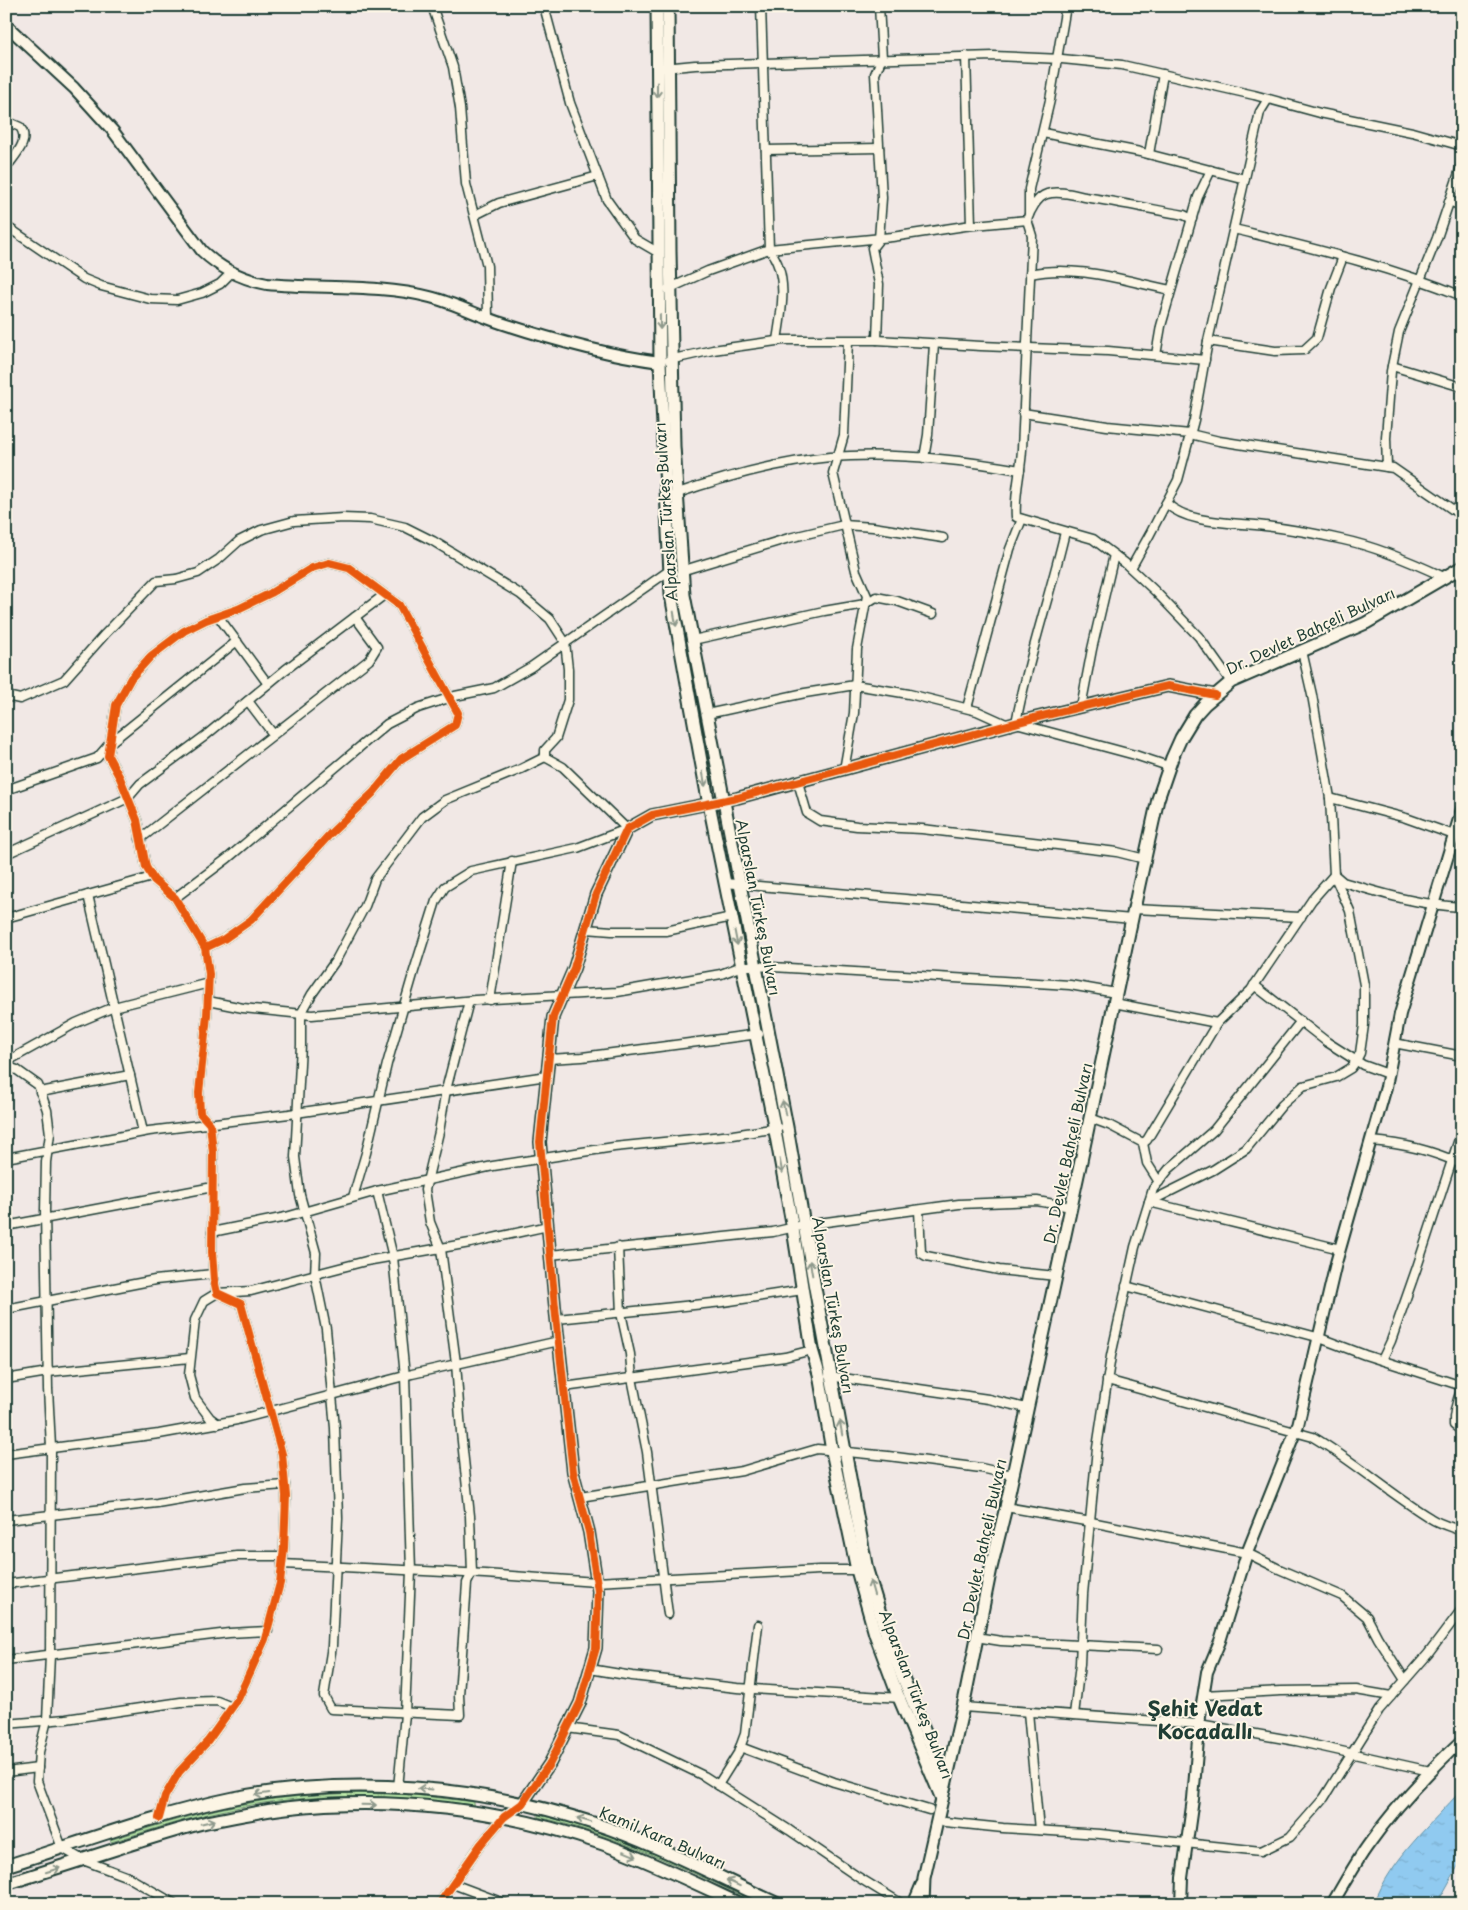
<svg xmlns="http://www.w3.org/2000/svg" width="1468" height="1910" font-family="'Playpen Sans',sans-serif">
<style>
.grass{fill:url(#grass-tufts);stroke:#6e946f}
.water{fill:url(#water-ripples);stroke:#6392a5}
.lines{fill:none;stroke-linecap:round;stroke-linejoin:round}
.minor-casing{stroke:#1f3d34;stroke-width:11}
.tertiary-casing{stroke:#1f3d34;stroke-width:14}
.secondary-casing{stroke:#1f3d34;stroke-width:15}
.minor{stroke:#fcf5e5;stroke-width:8}
.tertiary{stroke:#fcf5e5;stroke-width:10}
.secondary{stroke:#fcf5e5;stroke-width:11}
.cycleway-casing{stroke:#fcf5e5;stroke-width:11}
.cycleway{stroke:#e8590c;stroke-width:8}
.oneway{stroke:#8e998c}
.labels{text-anchor:middle;dominant-baseline:central;stroke-width:4;stroke-linejoin:round;paint-order:stroke}
.street-label{font-size:15px;fill:#1f3d34;stroke:#fcf5e5}
.district-label{font-size:20px;font-weight:bold;fill:#1f3d34;stroke:#fcf5e5}
</style>
<defs>
<pattern id="grass-tufts" width="24" height="20" patternUnits="userSpaceOnUse" patternTransform="scale(1.25)"><rect width="24" height="20" fill="#beecaa"/><path d="M3 7l-1-3M5 7V3M7 7l1-3M15 17l-1-3M17 17v-4M19 17l1-3" fill="none" stroke="#a3cb93"/></pattern>
<pattern id="water-ripples" width="26" height="14" patternUnits="userSpaceOnUse" patternTransform="scale(1.25)"><rect width="26" height="14" fill="#90caf0"/><path d="M2 4q2-2 4 0t4 0M15 11q2-2 4 0t4 0" fill="none" stroke="#7caece"/></pattern>
</defs>
<rect width="100%" height="100%" fill="#f1e8e5"/>
<filter id="ink" filterUnits="userSpaceOnUse"><feTurbulence type="fractalNoise" baseFrequency=".02" numOctaves="2"/><feDisplacementMap in="SourceGraphic" scale="10" xChannelSelector="R" yChannelSelector="G"/><feConvolveMatrix kernelMatrix="1 2 1 2 8 2 1 2 1" color-interpolation-filters="sRGB"/></filter>
<g filter="url(#ink)">
<g class="grass">
<path d="M678,590l17,94h-2l-18,-93z"/>
<path d="M695,692h1l18,89 -2,1z"/>
<path d="M354,1793l60,2 60,7v3c-76,-9 -148,-13 -223,0 -48,8 -94,23 -140,37l-1,-2c48,-15 95,-30 145,-38 32,-6 66,-7 99,-9z"/>
<path d="M538,1815c80,16 153,55 227,89h-6c-72,-34 -144,-70 -221,-87z"/>
</g>
<path class="water" d="M1462,1789v70l-25,45h-63c17,-46 57,-79 88,-115z"/>
<g class="lines">
<defs>
<g id="minor">
<path d="M432,6l21,61 7,41 6,76 21,82 1,52"/>
<path d="M544,6l26,97 37,97 28,39 24,14"/>
<path d="M761,6l8,243c20,25 13,61 8,91"/>
<path d="M966,56l5,169"/>
<path d="M664,68l31,-3 299,-9 68,3 60,6 132,30 66,18 92,19 50,14"/>
<path d="M6,121l14,6c11,14 -6,29 -14,41"/>
<path d="M1043,133l97,19 105,27"/>
<path d="M766,150l113,-2"/>
<path d="M1149,154l14,-80"/>
<path d="M1449,201l13,5"/>
<path d="M1029,214v-25l21,-89 16,-94"/>
<path d="M475,215l24,-12 99,-27"/>
<path d="M1027,220l5,16c-4,71 -7,142 -10,213 -1,23 -8,45 -6,68l77,22 32,24 30,28 44,46 32,45"/>
<path d="M6,226l78,53 17,7 49,13 27,1 25,-7 18,-9 11,-11"/>
<path d="M1234,229c77,19 155,37 228,67"/>
<path d="M1030,274c46,-10 95,7 141,16"/>
<path d="M668,289l40,-18 61,-22 123,-12 73,-11 62,-6c3,-9 10,-23 20,-26 11,-4 28,1 38,3 33,5 66,12 99,18l8,4"/>
<path d="M877,340l2,-56 -7,-36 7,-9 3,-41 -7,-124 7,-16 -3,-52"/>
<path d="M1208,341l67,10 29,-1 13,-12 14,-50 12,-31"/>
<path d="M1156,355l5,-29 37,-129 13,-27"/>
<path d="M669,360l44,-10 70,-10h94l104,6 127,5 97,9"/>
<path d="M1392,366l70,21"/>
<path d="M1023,413l84,13 83,8 29,7 174,27 69,48"/>
<path d="M924,458l4,-23 6,-91"/>
<path d="M1387,467l-1,-29 5,-67 8,-39 38,-94 25,-74"/>
<path d="M675,494c49,-17 103,-32 155,-37 63,-5 128,2 190,13"/>
<path d="M1166,503c23,22 68,19 99,23 26,3 53,8 79,14 33,7 70,23 100,37"/>
<path d="M1065,532c-15,64 -37,126 -49,191l119,32 33,11"/>
<path d="M1131,568l19,-34 28,-54 16,-60 14,-79 52,-229 8,-13"/>
<path d="M681,571l108,-33 55,-13 29,2 70,11"/>
<path d="M218,616l50,68"/>
<path d="M693,640l131,-29 41,-7 11,-7 21,4 36,13"/>
<path d="M6,696l14,3 44,-19 41,-46 51,-53 20,-2 22,-6 21,-14 20,-18 22,-11 33,-9 49,-3 27,1 35,8 28,14 87,53 30,25 15,23 3,27v31l-12,38 -11,12v7l18,10 64,62 -50,19 -106,23 -26,16 -9,14 -22,70 -27,93 -21,89 -13,44"/>
<path d="M248,701l25,33"/>
<path d="M1081,707l11,-58 22,-94"/>
<path d="M967,708l43,-159 12,-30"/>
<path d="M707,714l98,-21 50,-8 54,9 68,17 31,14"/>
<path d="M844,770l10,-57 3,-64 10,-53 -11,-25 -23,-98 11,-38 4,-94"/>
<path d="M798,782l9,31 13,8 37,5 65,3 195,23 28,7"/>
<path d="M6,790l91,-32 13,-15 127,-102"/>
<path d="M1330,798l76,20 48,17"/>
<path d="M140,839l229,-179 8,-13 -22,-30"/>
<path d="M6,854l122,-56 12,-14 65,-48 80,-66 99,-75"/>
<path d="M1336,876l7,6c41,12 76,23 119,25"/>
<path d="M725,883l407,36"/>
<path d="M88,895l55,237"/>
<path d="M175,898l53,-40 159,-134 31,-16 37,-12 39,-8 37,-21 139,-97"/>
<path d="M1134,909l167,8"/>
<path d="M6,918l146,-41"/>
<path d="M586,929l26,2h54l66,-14"/>
<path d="M1254,985l73,57 36,23 25,9"/>
<path d="M490,1000l22,-139"/>
<path d="M208,1001l35,7 69,7 163,-15 142,-8 104,-18 21,-8h13l315,19 46,8"/>
<path d="M469,1001l-23,89 -7,42 -14,58 5,32 11,27 15,114 5,69 9,84 2,57 -5,10 -8,112 1,20 -129,-6 -7,-13 8,-50 6,-128 -3,-90 -9,-99 -11,-54 1,-22 -16,-58 -5,-38 6,-112v-31l11,-20 24,-34 29,-54 10,-27 47,-62 23,-17 76,-31 24,-12"/>
<path d="M1114,1003l103,20"/>
<path d="M1394,1043l68,13"/>
<path d="M549,1059l33,-2 177,-23"/>
<path d="M6,1062l70,-39 38,-16 95,-24"/>
<path d="M6,1066l11,4 21,15 9,25 3,24 -4,28 -1,49 3,178 3,58 -1,208 -3,65 -8,32 -2,29 25,67 21,12 45,17 47,27"/>
<path d="M40,1092l90,-17"/>
<path d="M1090,1118l19,7 34,18 4,20 12,19"/>
<path d="M1371,1141c34,3 59,9 91,23"/>
<path d="M1143,1143l4,-3 70,-117 34,-33 61,-90 22,-25"/>
<path d="M6,1158l143,-27 140,-17 258,-38"/>
<path d="M377,1191l16,66 12,119 6,195 -6,143 -7,74"/>
<path d="M1149,1202l64,-32 33,-21 36,-44 21,-19 33,-9 15,-9 5,-7 4,-8 4,-28v-40l-14,-74 -16,-36 -4,-77 -18,-103 -10,-44"/>
<path d="M1149,1202l191,47"/>
<path d="M919,1210l2,43 5,3 73,14 57,6"/>
<path d="M6,1226l207,-39"/>
<path d="M212,1232l74,-15 91,-26 116,-25 121,-19 119,-12 45,-7"/>
<path d="M618,1247l3,66 9,41 2,24 15,74 21,162"/>
<path d="M550,1255l223,-23 31,-7 155,-21 78,-3 34,6"/>
<path d="M1126,1286l191,51 48,18 97,31"/>
<path d="M6,1309l149,-29 58,-6"/>
<path d="M557,1319l166,-17 80,-12"/>
<path d="M1382,1360l9,-19 26,-74 45,-137"/>
<path d="M829,1376l159,23 38,9"/>
<path d="M6,1379l42,-7 142,-14"/>
<path d="M1107,1380l206,57c41,24 76,56 117,81 9,6 21,9 32,13"/>
<path d="M564,1387l221,-30 27,-7"/>
<path d="M1462,1388c-5,12 -9,24 -8,37l8,6"/>
<path d="M218,1424l-8,-6 -15,-20 -6,-23 6,-55 9,-19 13,-8 34,-2 115,-30 104,-18 78,-17"/>
<path d="M6,1454l153,-20 78,-14 175,-46 147,-33"/>
<path d="M580,1497l162,-26 75,-22 71,7 93,12 31,7"/>
<path d="M1006,1507l85,15 156,31 32,16 63,27 25,21 11,21 27,42"/>
<path d="M6,1520l151,-17 88,-15 40,-3"/>
<path d="M282,1564l203,10 111,8 223,-12h41"/>
<path d="M6,1584l231,-28h46"/>
<path d="M976,1637l25,4 157,8"/>
<path d="M6,1660l223,-27 39,-2"/>
<path d="M590,1669l42,7 105,12 164,10"/>
<path d="M1203,1695l78,-4 75,-1 35,6"/>
<path d="M963,1707l236,17 97,17 134,30"/>
<path d="M1028,1712l11,118"/>
<path d="M1074,1715l6,-51 3,-70 14,-146 14,-92 24,-109 18,-58 16,-20 45,-39 87,-109"/>
<path d="M6,1724l60,-5 115,-17 36,-1 15,6"/>
<path d="M567,1728l52,7 85,41 85,54 69,47 44,27"/>
<path d="M740,1747l94,35 95,28"/>
<path d="M6,1772l32,-4"/>
<path d="M718,1785l20,-32 7,-19 13,-109"/>
<path d="M159,1818l6,-22 14,-24 29,-31 30,-42 27,-60 15,-56 4,-35 2,-52 -4,-42 -41,-150 -24,-11 -3,-13 -2,-28 1,-100 -3,-28 -10,-11 -1,-20 8,-78 2,-41 -4,-26 -30,-50 -21,-18 -8,-13 -9,-47 -17,-42 -12,-22 8,-51 15,-27 20,-22 33,-25 22,-11 32,-11 33,-16 41,-25 17,-5 20,5 50,37 59,108 -3,12 -54,34 -28,34 -43,41 -79,86 -27,19 -19,9"/>
<path d="M945,1822l58,6 97,6 161,17 29,-14 34,-39 55,-88 49,-56 34,-45"/>
<path d="M453,1884l53,20"/>
<path d="M439,1904l42,-60 23,-27"/>
</g>
<g id="tertiary">
<path d="M6,25l68,63 39,43 89,120c19,18 39,28 65,33 52,5 113,0 163,13 24,6 47,18 71,26 52,17 105,32 159,39"/>
<path d="M504,1817l18,-13 28,-41 30,-60 16,-55 2,-57 -9,-59 -16,-60 -18,-165 -15,-165 13,-125 21,-49 22,-74 31,-65 25,-14 85,-17 297,-80 134,-32 47,9"/>
<path d="M1181,1904l1,-26 11,-79 7,-83 7,-44 13,-31 27,-88 51,-128 38,-162 50,-176 14,-73 62,-205"/>
<path d="M1332,1904c12,-20 23,-41 37,-60 27,-38 59,-72 93,-104"/>
</g>
<g id="secondary">
<path d="M657,6l3,356 11,233 36,199 66,326 20,109 19,121 7,24 13,77 25,119 18,64 22,59 45,106"/>
<path d="M668,6l2,245 4,195 10,149 103,532 28,161 52,282 23,76 48,117 3,27"/>
<path d="M6,1866c76,-24 150,-52 228,-68 117,-23 246,-12 359,25 64,21 123,53 185,81"/>
<path d="M6,1884c38,-12 76,-24 113,-36 29,-9 59,-19 88,-26 26,-5 53,-11 79,-14 106,-12 217,1 317,36 47,17 92,39 137,60"/>
<path d="M914,1904l8,-19"/>
<path d="M923,1904l1,-26 39,-171 28,-139 15,-61 75,-346 58,-276 19,-86 14,-41 9,-20 14,-23 10,-11 26,-22 135,-59 96,-56"/>
</g>
</defs>
<use href="#minor" class="minor-casing"/>
<use href="#tertiary" class="tertiary-casing"/>
<use href="#secondary" class="secondary-casing"/>
<use href="#minor" class="minor"/>
<use href="#tertiary" class="tertiary"/>
<use href="#secondary" class="secondary"/>
<defs>
<g id="cycleway">
<path d="M159,1818l6,-22 14,-24 29,-31 30,-42 27,-60 15,-56 4,-35 2,-52 -4,-42 -41,-150 -24,-11 -3,-13 -2,-28 1,-100 -3,-28 -10,-11 -1,-20 8,-78 2,-41 -4,-26 -30,-50 -21,-18 -8,-13 -9,-47 -17,-42 -12,-22 8,-51 15,-27 20,-22 33,-25 22,-11 32,-11 33,-16 41,-25 17,-5 20,5 50,37 59,108 -3,12 -54,34 -28,34 -43,41 -79,86 -27,19 -19,9"/>
<path d="M439,1904l42,-60 23,-27 18,-13 28,-41 30,-60 16,-55 2,-57 -9,-59 -16,-60 -18,-165 -15,-165 13,-125 21,-49 22,-74 31,-65 25,-14 85,-17 297,-80 134,-32 47,9"/>
</g>
</defs>
<use href="#cycleway" class="cycleway-casing"/>
<use href="#cycleway" class="cycleway"/>
</g>
<defs><path id="oneway-shaft" d="M-6 0H5M1.5-3L5.5 0L1.5 3" fill="none" stroke-width="1.6" stroke-linecap="round" stroke-linejoin="round" transform="scale(1.25)"/></defs>
<g class="oneway">
<use href="#oneway-shaft" transform="translate(657 90) rotate(90)"/>
<use href="#oneway-shaft" transform="translate(660 322) rotate(89)"/>
<use href="#oneway-shaft" transform="translate(675 619) rotate(80)"/>
<use href="#oneway-shaft" transform="translate(704 779) rotate(80)"/>
<use href="#oneway-shaft" transform="translate(736 938) rotate(79)"/>
<use href="#oneway-shaft" transform="translate(784 1108) rotate(-101)"/>
<use href="#oneway-shaft" transform="translate(781 1166) rotate(79)"/>
<use href="#oneway-shaft" transform="translate(811 1268) rotate(-100)"/>
<use href="#oneway-shaft" transform="translate(841 1428) rotate(-100)"/>
<use href="#oneway-shaft" transform="translate(872 1588) rotate(-106)"/>
<use href="#oneway-shaft" transform="translate(425 1789) rotate(-176)"/>
<use href="#oneway-shaft" transform="translate(262 1794) rotate(172)"/>
<use href="#oneway-shaft" transform="translate(369 1805) rotate(1)"/>
<use href="#oneway-shaft" transform="translate(584 1820) rotate(-163)"/>
<use href="#oneway-shaft" transform="translate(208 1822) rotate(-13)"/>
<use href="#oneway-shaft" transform="translate(630 1854) rotate(22)"/>
<use href="#oneway-shaft" transform="translate(53 1870) rotate(-17)"/>
<use href="#oneway-shaft" transform="translate(733 1883) rotate(-155)"/>
</g>
</g>
<g class="labels">
<g class="street-label">
<text transform="translate(665 512) rotate(-94)">Alparslan Türkeş Bulvarı</text>
<text transform="translate(1310 630) rotate(-25)">Dr. Devlet Bahçeli Bulvarı</text>
<text transform="translate(759 907) rotate(79)">Alparslan Türkeş Bulvarı</text>
<text transform="translate(1067 1153) rotate(-78)">Dr. Devlet Bahçeli Bulvarı</text>
<text transform="translate(834 1305) rotate(80)">Alparslan Türkeş Bulvarı</text>
<text transform="translate(981 1549) rotate(-78)">Dr. Devlet Bahçeli Bulvarı</text>
<text transform="translate(917 1694) rotate(69)">Alparslan Türkeş Bulvarı</text>
<text transform="translate(663 1837) rotate(23)">Kamil Kara Bulvarı</text>
</g>
<g class="district-label">
<text x="1205" y="1708">Şehit Vedat<tspan x="1205" dy="23">Kocadallı</tspan></text>
</g>
</g>
<rect width="1468" height="1910" fill="none" stroke="#fcf5e5" stroke-width="25"/>
<rect x="12" y="12" width="1443" height="1885" fill="none" stroke="#1f3d34" stroke-width="2" filter="url(#ink)"/>
</svg>
